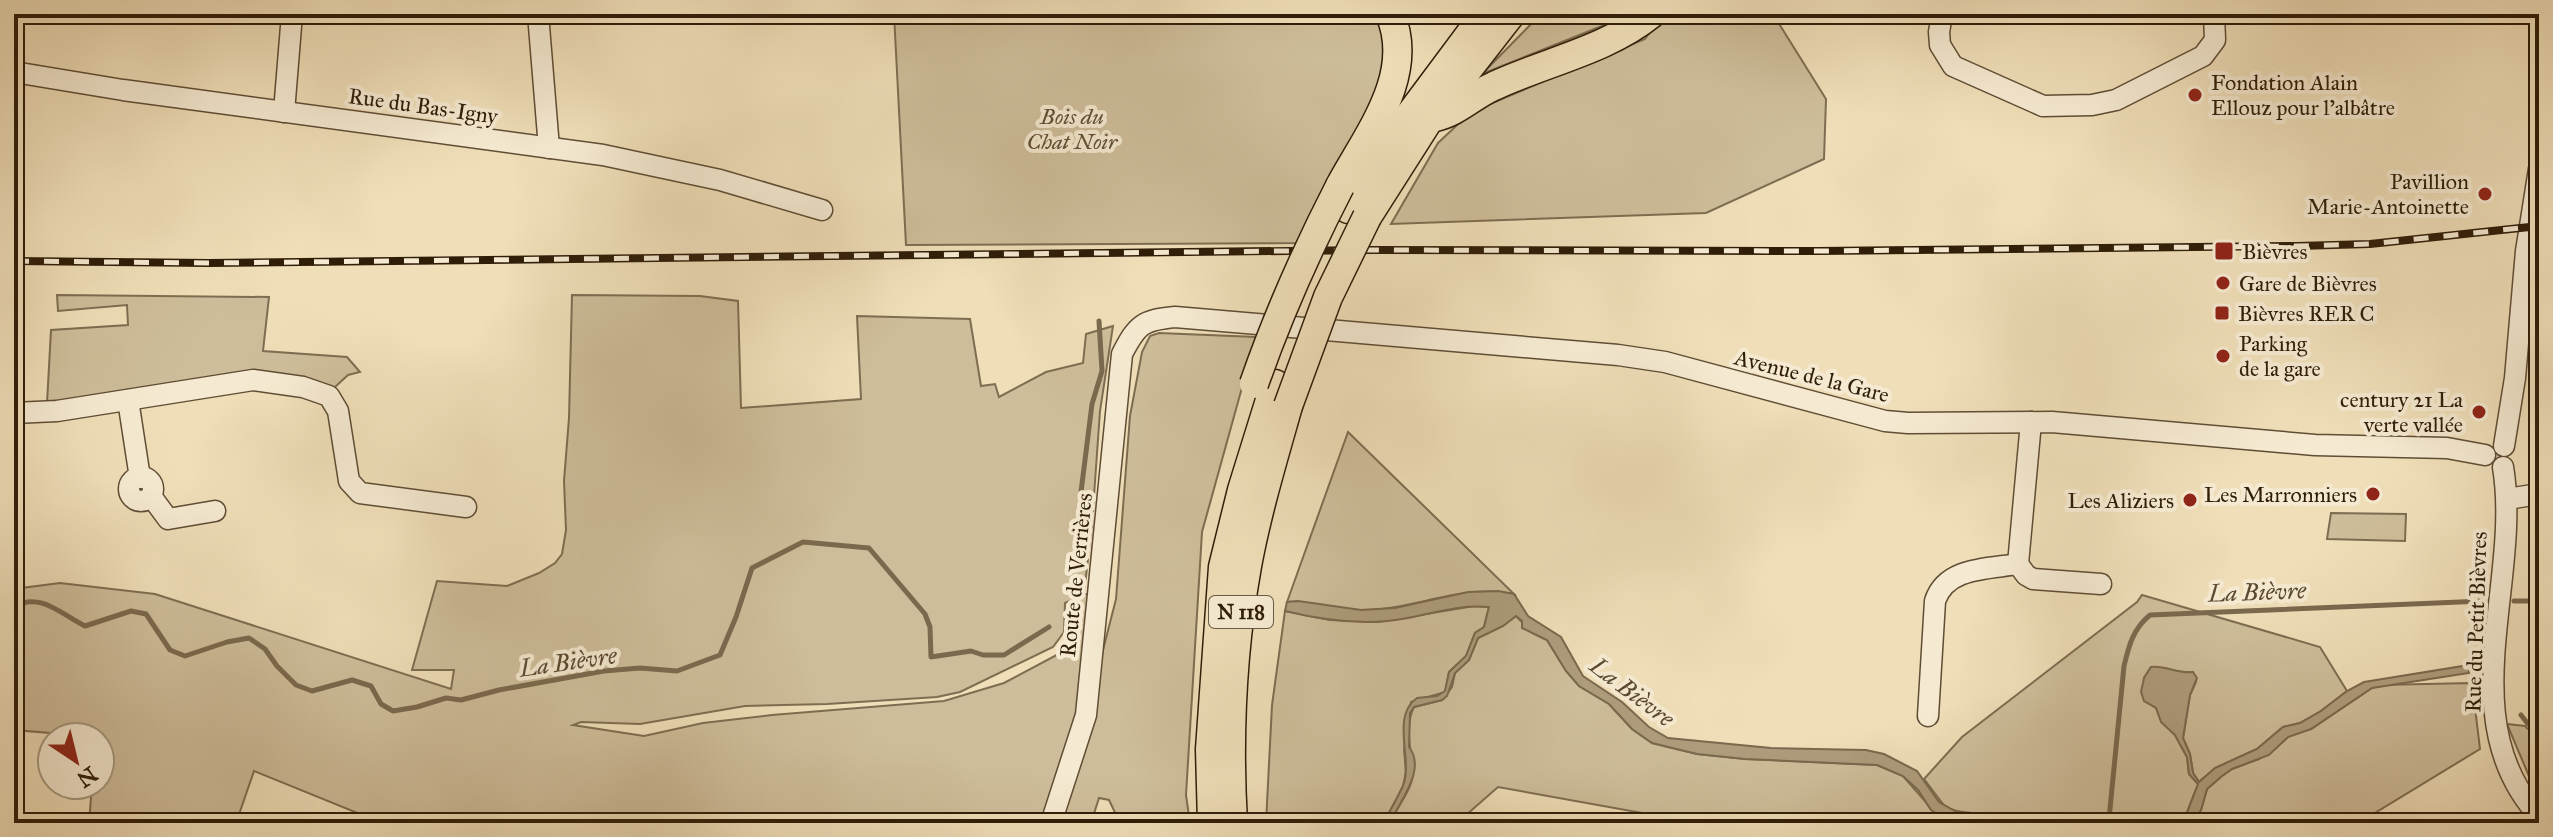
<svg xmlns="http://www.w3.org/2000/svg" width="2553" height="837" font-family="'IM FELL Great Primer',serif">
<style>
.green{fill:#cebd9a;stroke:#7e6d51;stroke-width:2;fill-rule:evenodd}
.water{fill:#ae9c7c;stroke:#7b694e;stroke-width:2}
.lines{fill:none;stroke-linecap:round;stroke-linejoin:round}
.stream{stroke:#7b694e;stroke-width:5}
.minor-casing{stroke:#5f4d34;stroke-width:23}
.highway-casing{stroke:#2f1d08;stroke-width:31}
.minor{stroke:#f5ead1;stroke-width:20}
.highway{stroke:#efdeb8;stroke-width:28}
.rail-casing{stroke:#2f1d08;stroke-width:8}
.rail{stroke:#f5ead1;stroke-width:5;stroke-dasharray:15;stroke-linecap:butt}
.highway-bridge-casing{stroke:#2f1d08;stroke-width:31;stroke-linecap:butt}
.highway-bridge{stroke:#efdeb8;stroke-width:28}
.poi-dot{fill:#8f2418;stroke:#f5ead1;stroke-width:3}
.labels{text-anchor:middle;dominant-baseline:central;stroke-width:8;stroke-linejoin:round;paint-order:stroke}
.shield{fill:#f5ead1;stroke:#6a5a44;stroke-width:2}
.shield-label{font-size:20px;font-weight:bold;fill:#2f1d08}
.poi-label{font-size:22px;fill:#2f1d08;stroke:#f5ead1;text-anchor:start}
.street-label{font-size:22px;fill:#2f1d08;stroke:#f5ead1}
.park-label{font-size:22px;font-style:italic;fill:#5f4d34;stroke:#f5ead1}
.water-label{font-size:24px;font-style:italic;fill:#5b4931;stroke:#f5ead1}
</style>
<rect width="100%" height="100%" fill="#efdeb8"/>
<filter id="stains"><feTurbulence type="fractalNoise" baseFrequency=".0025" numOctaves="4"/><feColorMatrix values="0 0 0 0 .2 0 0 0 0 .09 0 0 0 0 .02 0 0 0 .5 -.17"/></filter>
<radialGradient id="worn" r=".72"><stop offset=".6" stop-color="#630" stop-opacity="0"/><stop offset="1" stop-color="#630" stop-opacity=".3"/></radialGradient>
<g class="green">
<path d="M894,14h489l7,65 -89,164 -395,2z"/>
<path d="M1541,14h91l-150,60z"/>
<path d="M1663,14h110l53,85 -2,60 -118,54 -315,11 47,-81 33,-31 174,-73z"/>
<path d="M57,295l212,2 -6,54 84,6 13,15 -12,3 -14,13 -39,-8 -248,23 4,-73 77,-5 -1,-20 -69,6z"/>
<path d="M572,295l128,1 38,5 3,107 120,-9 -4,-83 113,3 11,67 14,-2 4,13 47,-25 37,-9 3,-29 27,-8 -13,85 -8,113 -8,70h9l-12,122 -39,107h-660l-128,-52 -18,52h-147l3,-38h8v-48l-86,-7v-141l46,-6 95,11 296,95 3,-19h-42l25,-89 70,5 32,-13 16,-10 7,-9 4,-24 -2,-49 5,-63zM1080,597l-12,52 -64,34 -60,18 -172,14 -69,8 -59,13 -71,-11 8,-3 59,2 105,-18 82,-2 110,-7 23,-5 93,-45 11,-15 1,-29z"/>
<path d="M1159,333l97,4 -54,195 -16,263 4,28h-70l-11,-23 -10,-2 -8,25h-32l57,-224 14,-183 12,-64 8,-16z"/>
<path d="M1348,432l166,162c-53,-11 -101,17 -153,16 -25,0 -50,-10 -74,-8z"/>
<path d="M2331,513l75,1 -1,27 -78,-2z"/>
<path d="M2142,595l178,52 27,44 -26,20 -21,12 -17,4 -26,22 -42,19 -16,14 -6,-9 -3,-19 -7,-16 7,-43 6,-13 -3,-10c-16,2 -27,-4 -42,-5l-7,11 8,27 4,3 6,14 13,13 12,22 2,17 9,10 -12,31 -7,8h-40l-9,-6 -58,6h-35l-19,-7 -50,-2 -22,-6 -22,-29 38,-42 175,-135z"/>
<path d="M1474,606l15,1 -5,20 -9,6 -9,23 -17,16 -4,20 -34,10 -7,47 2,23 -3,14 -19,37h-118l6,-118 13,-94 45,9 48,2z"/>
<path d="M1516,616l16,17 15,7 19,31 13,15 30,18 23,25 20,14 45,11 48,5 132,6 26,11 34,39 20,6 36,2 -312,-3 -183,-33 -41,36h-67c5,-13 17,-27 21,-40 5,-21 -9,-53 3,-76l28,-7 10,-13 3,-14 14,-13 9,-22 25,-12z"/>
<path d="M2472,683l8,66 -120,73 -168,1 9,-13 6,-21 15,-13 10,-7 27,-10 33,-25 19,-5 61,-41 7,-3z"/>
<path d="M2507,724l18,2 7,7 7,2v65z"/>
</g>
<g class="water">
<path d="M1498,591l16,3 14,22 33,21 22,39 39,26 27,25 19,11 103,10 95,2 18,4 33,17 22,31 16,9 33,4 22,-2 27,10 -90,-3 -16,-10 -13,-20 -15,-14 -26,-11 -132,-6 -48,-5 -45,-11 -20,-14 -23,-25 -30,-18 -13,-15 -19,-31 -25,-12v-7l-6,-5 -13,10 -25,12 -9,22 -14,13 -8,23 -5,4 -28,7 -4,6 -1,34c18,23 -10,55 -19,76h-6c6,-14 15,-26 20,-40 8,-26 -13,-67 13,-85l20,-2 8,-5 4,-19 17,-16 9,-23 9,-6 5,-20c-31,-3 -57,7 -87,12 -38,7 -80,1 -117,-8l2,-9 11,-1 63,9 34,-2 73,-16z"/>
<path d="M2469,665v8l-97,15 -61,41 -23,8 -19,18 -37,14 -10,7 -15,13 -6,21 -9,13h-13l7,-8 12,-31 -9,-10 -2,-17 -12,-22 -14,-13 -5,-14 -12,-7 -3,-9 3,-14 7,-11c15,-2 26,7 42,5l4,6 -7,17 -7,43 7,16 3,19 6,9 16,-14 42,-19 26,-22 17,-4 21,-12 26,-20 17,-9z"/>
</g>
<g class="lines">
<g class="stream">
<path d="M1081,492l11,-88 10,-33 -3,-50"/>
<path d="M2514,601h25"/>
<path d="M14,607c26,-16 48,8 71,19l46,-15 15,3 24,36 15,6 42,-14 22,-4 16,11 12,17 19,19 16,6 40,-11 19,6 10,18 12,7 24,-4 29,-9 15,2 38,-10 105,-19 36,-3 37,3 43,-16 16,-38 16,-49 51,-26 66,6 56,66 5,13 1,30 40,-6 12,4h21l45,-28"/>
<path d="M2521,715l7,9 11,4"/>
<path d="M2109,819l15,-153c5,-21 9,-37 26,-51l334,-14"/>
</g>
<defs>
<g id="minor">
<path d="M538,14l11,134"/>
<path d="M1942,14l-3,18 1,13 13,21 90,40 49,-1 24,-5 87,-44 12,-16 -1,-26"/>
<path d="M14,72l109,18 480,65 117,25 102,30"/>
<path d="M284,112l8,-98"/>
<path d="M128,400l12,78"/>
<path d="M14,413l43,-2 196,-31 50,7 26,9 9,15 11,70 11,12 106,14"/>
<path d="M2031,422l-13,142 8,11 7,4 68,5"/>
<path d="M2504,446l11,-68 11,-127 13,-82"/>
<path d="M2503,467c19,114 -53,252 36,349"/>
<circle cx="141" cy="489" r="12"/>
<path d="M151,496l17,23 47,-8"/>
<path d="M2507,499l32,-5"/>
<path d="M1928,716l7,-115c11,-34 53,-32 83,-37"/>
<path d="M1051,823l35,-108 36,-361c15,-29 20,-34 53,-37l443,38 47,7 220,59 23,2 144,-1 263,23 132,3 38,7"/>
</g>
<g id="highway">
<path d="M1435,117c23,-5 38,-22 59,-31 51,-24 113,-36 157,-72"/>
<path d="M1340,186c28,-52 76,-111 50,-172"/>
<path d="M1348,209l46,-73 91,-122"/>
<path d="M1367,217l63,-99 81,-104"/>
<path d="M1212,823l-2,-74 13,-182 19,-77 33,-106"/>
<path d="M1233,823c-5,-85 -1,-173 14,-257 10,-54 26,-107 41,-160"/>
</g>
</defs>
<use href="#minor" class="minor-casing"/>
<use href="#highway" class="highway-casing"/>
<use href="#minor" class="minor"/>
<use href="#highway" class="highway"/>
<defs>
<path id="rail" d="M14,261l195,2 1162,-13 447,1 479,-5 73,-2 169,-18"/>
</defs>
<use href="#rail" class="rail-casing"/>
<use href="#rail" class="rail"/>
<defs>
<g id="highway-bridge">
<path d="M1254,384c24,-69 52,-132 86,-198"/>
<path d="M1288,406l40,-109 39,-80"/>
</g>
</defs>
<use href="#highway-bridge" class="highway-bridge-casing"/>
<use href="#highway-bridge" class="highway-bridge"/>
</g>
<g class="poi-dot">
<circle cx="2195" cy="95" r="8"/>
<circle cx="2485" cy="194" r="8"/>
<rect x="2214" y="241" width="20" height="20" rx="4"/>
<circle cx="2223" cy="283" r="8"/>
<rect x="2214" y="305" width="16" height="16" rx="4"/>
<circle cx="2223" cy="356" r="8"/>
<circle cx="2479" cy="412" r="8"/>
<circle cx="2373" cy="494" r="8"/>
<circle cx="2190" cy="500" r="8"/>
</g>
<g class="labels">
<rect class="shield" x="1209" y="596" width="64" height="32" rx="6"/>
<g class="shield-label">
<text x="1241" y="612">N 118</text>
</g>
<g class="poi-label">
<text x="2211" y="82">Fondation Alain<tspan x="2211" dy="25">Ellouz pour l’albâtre</tspan></text>
<text x="2469" y="181" text-anchor="end">Pavillion<tspan x="2469" dy="25">Marie-Antoinette</tspan></text>
<text x="2242" y="251">Bièvres</text>
<text x="2239" y="283">Gare de Bièvres</text>
<text x="2238" y="313">Bièvres RER C</text>
<text x="2239" y="343">Parking<tspan x="2239" dy="25">de la gare</tspan></text>
<text x="2463" y="399" text-anchor="end">century 21 La<tspan x="2463" dy="25">verte vallée</tspan></text>
<text x="2357" y="494" text-anchor="end">Les Marronniers</text>
<text x="2174" y="500" text-anchor="end">Les Aliziers</text>
</g>
<g class="street-label">
<text transform="translate(423 106) rotate(8)">Rue du Bas-Igny</text>
<text transform="translate(1812 376) rotate(14)">Avenue de la Gare</text>
<text transform="translate(1076 575) rotate(-84)">Route de Verrières</text>
<text transform="translate(2476 622) rotate(-88)">Rue du Petit Bièvres</text>
</g>
<g class="park-label">
<text x="1072" y="116">Bois du<tspan x="1072" dy="25">Chat Noir</tspan></text>
</g>
<g class="water-label">
<text transform="translate(2257 592) rotate(-2)">La Bièvre</text>
<text transform="translate(568 662) rotate(-8)">La Bièvre</text>
<text transform="translate(1632 692) rotate(37)">La Bièvre</text>
</g>
</g>
<rect width="2553" height="837" fill="none" stroke="#efdeb8" stroke-width="48"/>
<rect x="16" y="16" width="2521" height="805" fill="none" stroke="#2f1d08" stroke-width="4"/>
<rect x="24" y="24" width="2505" height="789" fill="none" stroke="#2f1d08" stroke-width="2"/>
<g transform="translate(76 761) rotate(145)"><circle r="38" fill="#f5ead1" stroke="#a69881" stroke-width="2"/>
<path d="M0-6L14 30L0 20L-14 30Z" fill="#8f2418"/>
<text y="-12" font-size="22" font-weight="bold" text-anchor="middle" fill="#2f1d08">N</text>
</g>
<rect width="100%" height="100%" filter="url(#stains)"/>
<rect width="100%" height="100%" fill="url(#worn)"/>
</svg>
